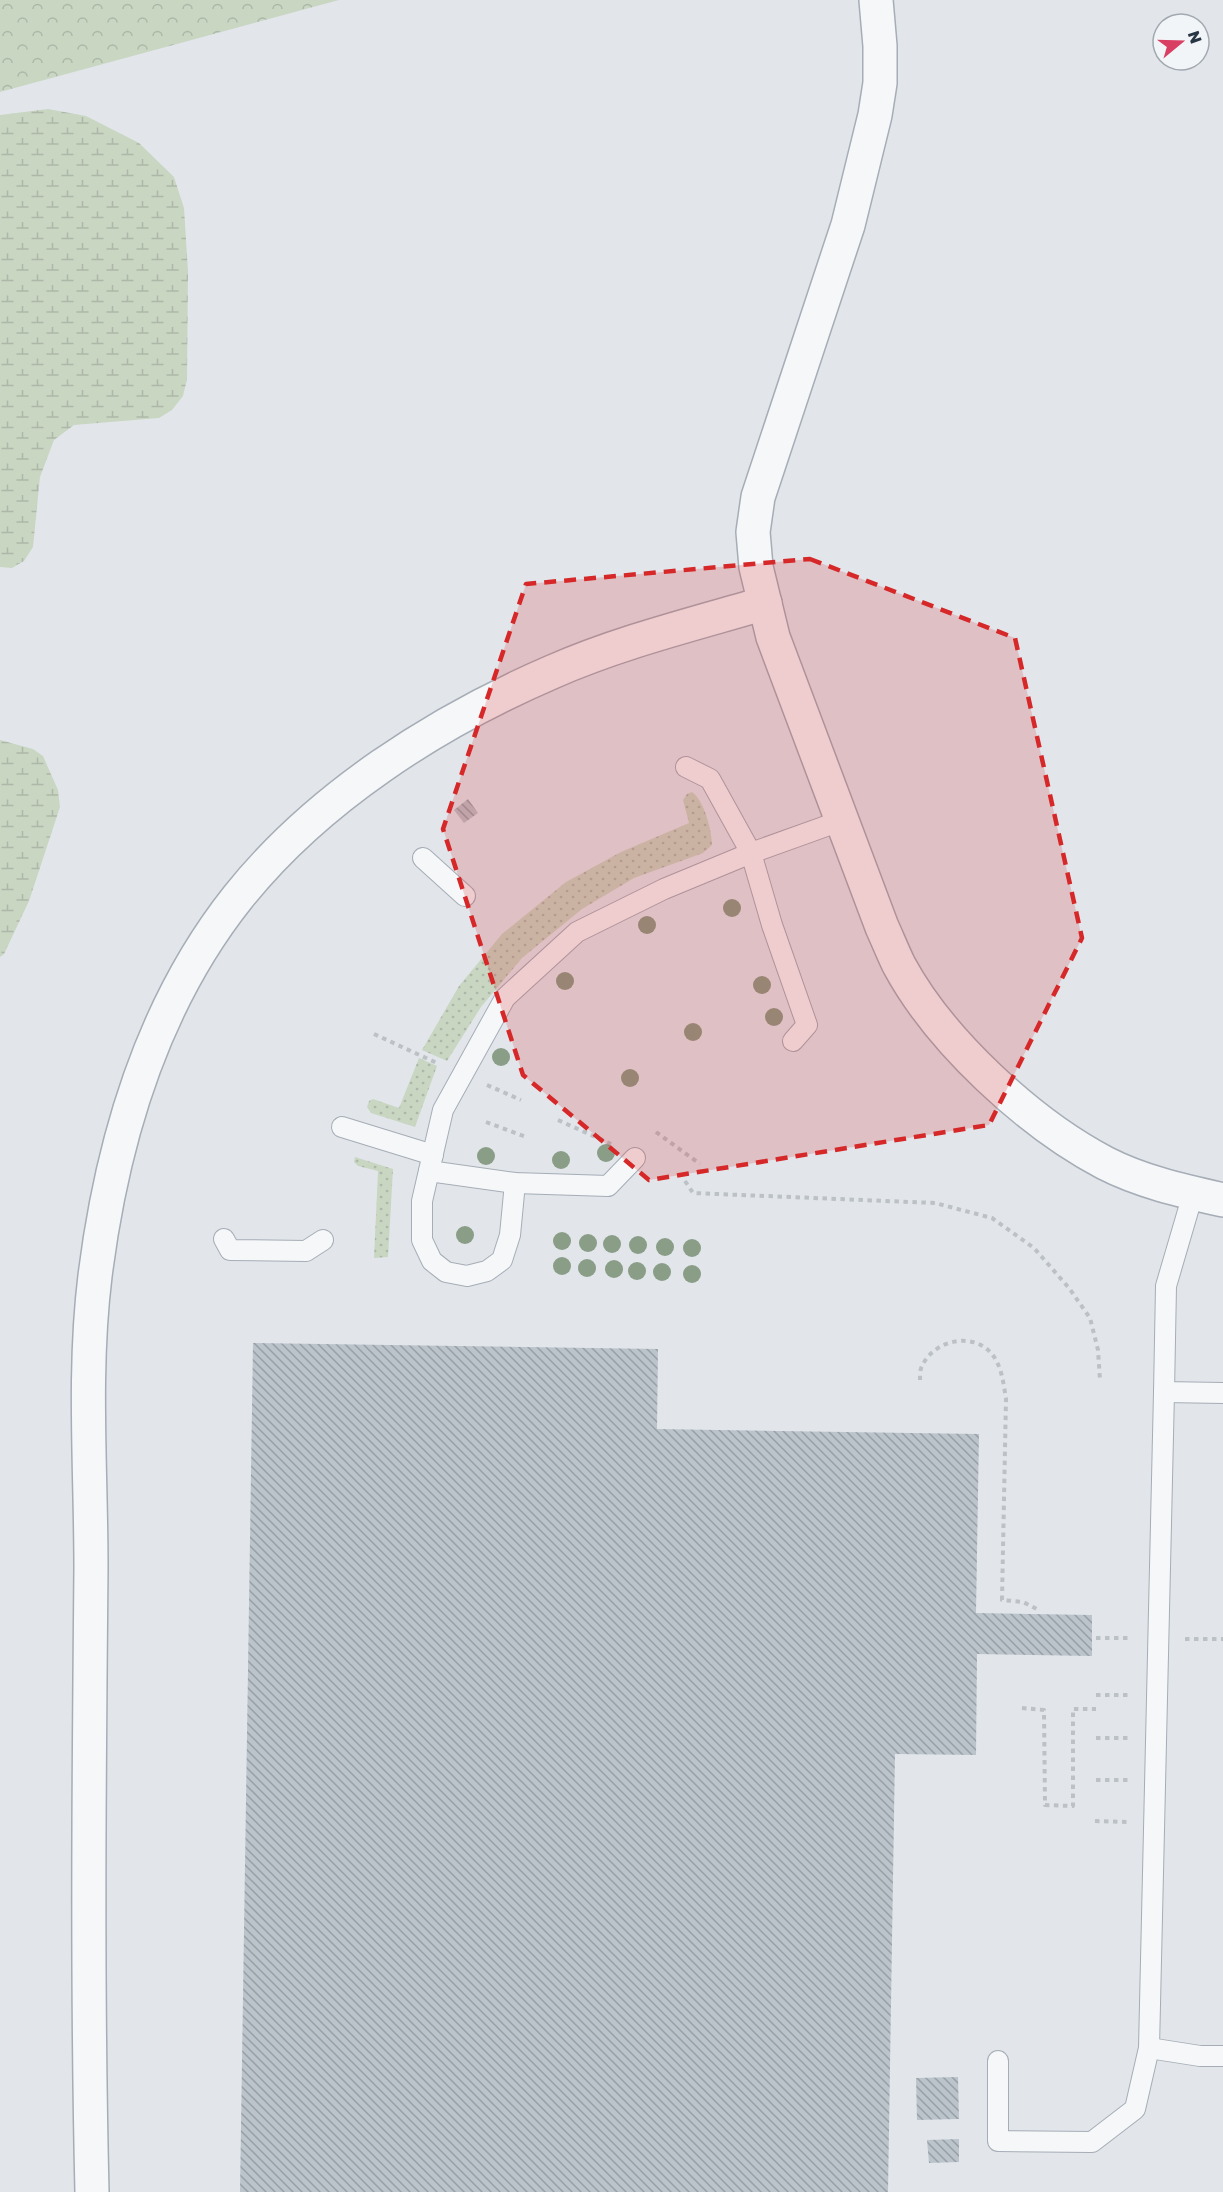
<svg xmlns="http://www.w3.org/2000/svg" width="1223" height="2192" font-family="'Golos Text',sans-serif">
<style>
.grass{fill:url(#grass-dots)}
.forest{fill:url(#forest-crowns)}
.wetland{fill:url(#wetland-marsh)}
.building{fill:url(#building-back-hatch)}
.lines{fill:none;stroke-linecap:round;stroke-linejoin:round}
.service-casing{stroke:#a6adb6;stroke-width:22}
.minor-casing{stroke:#a6adb6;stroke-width:36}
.path{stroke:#bcc1c6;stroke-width:4;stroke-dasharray:4.5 4.5;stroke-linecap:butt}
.service{stroke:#f5f7f9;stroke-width:20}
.minor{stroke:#f5f7f9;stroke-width:33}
.tree{fill:#899d87}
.marked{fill:#d62828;fill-opacity:0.2;stroke:#d62828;stroke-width:4.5;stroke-dasharray:12 8;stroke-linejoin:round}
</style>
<defs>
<pattern id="grass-dots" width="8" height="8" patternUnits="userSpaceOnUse" patternTransform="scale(1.5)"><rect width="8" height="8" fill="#c9d6c2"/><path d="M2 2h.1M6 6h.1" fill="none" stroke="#adb8a8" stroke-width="1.8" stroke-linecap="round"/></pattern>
<pattern id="forest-crowns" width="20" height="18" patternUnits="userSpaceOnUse" patternTransform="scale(1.5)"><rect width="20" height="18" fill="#c9d6c2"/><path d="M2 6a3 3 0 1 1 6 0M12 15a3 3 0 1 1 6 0" fill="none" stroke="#adb8a8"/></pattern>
<pattern id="wetland-marsh" width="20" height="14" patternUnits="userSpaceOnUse" patternTransform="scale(1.5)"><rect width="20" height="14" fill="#c9d6c2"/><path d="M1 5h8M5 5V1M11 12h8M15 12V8" fill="none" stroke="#adb8a8"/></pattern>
<pattern id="building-back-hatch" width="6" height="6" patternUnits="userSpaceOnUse" patternTransform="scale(1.5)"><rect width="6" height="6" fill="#bbc3cb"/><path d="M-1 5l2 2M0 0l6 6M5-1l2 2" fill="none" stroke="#989fa6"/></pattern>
</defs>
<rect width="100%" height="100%" fill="#e2e6eb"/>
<g class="grass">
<path d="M692,792c12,8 20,39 20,53l-9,8 -69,25 -52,31 -60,49 -41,49 -34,54 -25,-11 37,-64 43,-52 64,-52 55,-30 68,-29 -6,-23 4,-6z"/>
<path d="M419,1058l18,8 -22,61 -44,-14 -4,-6 2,-6 4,-2 26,9z"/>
<path d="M355,1157l38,12 -5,88 -14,1 4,-87 -20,-5 -4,-4z"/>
</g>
<path class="forest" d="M0,0h339l-339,92z"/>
<g class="wetland">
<path d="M48,109l38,7 53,27 35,34 10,31 4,64 -1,107 -4,17 -11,14 -13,8 -85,7 -20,15 -14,37 -7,70 -9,14 -12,7 -12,-1v-452z"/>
<path d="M0,740l33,9 10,7 15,34 2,17 -31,94 -25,53 -4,3z"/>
</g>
<g class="building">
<path d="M468,799l10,14 -14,10 -10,-13z"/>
<path d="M253,1343l405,6 -1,80 322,5 -3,179 116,2v41l-115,-2 -1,101 -81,-1 -7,438h-648z"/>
<path d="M958,2077l1,42 -42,1 -1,-42z"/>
<path d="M959,2139v23l-30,1 -2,-23z"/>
</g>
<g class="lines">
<defs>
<g id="service">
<path d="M686,767l24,12 41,74 21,72 35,100 -14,16"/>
<path d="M423,858l42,38"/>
<path d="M342,1127l91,28"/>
<path d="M429,1171l86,12 93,3 27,-28"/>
<path d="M515,1183l-5,52 -8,25 -15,11 -20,5 -21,-4 -14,-11 -10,-21v-39l21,-91 62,-112 72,-66 87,-43 87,-36 92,-33"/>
<path d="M1193,1194l-27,92 -2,106 59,1"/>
<path d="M224,1239l6,11 76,1 17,-11"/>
<path d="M1149,2048l51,8h23"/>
<path d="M998,2061v80l94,1 43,-33 14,-61 15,-656"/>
</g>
<g id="minor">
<path d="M876,0l4,46v37l-5,32 -27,110 -90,272 -5,35 3,35 17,70 109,290c6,13 11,26 17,38 41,76 130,158 206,198 37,19 78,28 118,37"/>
<path d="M92,2192c-5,-208 -3,-416 -1,-624 0,-98 -8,-195 4,-292 17,-135 57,-271 143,-379 79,-99 198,-175 314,-225 68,-30 142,-48 213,-69"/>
</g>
</defs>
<use href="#service" class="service-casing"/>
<use href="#minor" class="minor-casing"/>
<g class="path">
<path d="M374,1034l65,30"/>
<path d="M487,1085l34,15"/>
<path d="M558,1120l53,24"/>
<path d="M486,1122l40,15"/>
<path d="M656,1132l44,32"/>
<path d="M685,1181l8,12 242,10 57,15 42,30 35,40 21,30 8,32 2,30"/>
<path d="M920,1380c0,-4 0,-11 2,-14 12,-26 51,-35 70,-12 10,13 11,28 14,44l-4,202 21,2 14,7"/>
<path d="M1096,1638h32"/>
<path d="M1185,1639h38"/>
<path d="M1096,1695h34"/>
<path d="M1022,1708l22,2 1,95 28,1v-97h23"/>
<path d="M1096,1738h34"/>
<path d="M1096,1780h33"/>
<path d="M1095,1821l32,1"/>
</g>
<use href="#service" class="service"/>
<use href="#minor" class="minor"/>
</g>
<g class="tree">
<circle cx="732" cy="908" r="9"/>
<circle cx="647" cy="925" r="9"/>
<circle cx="565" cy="981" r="9"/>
<circle cx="762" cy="985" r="9"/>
<circle cx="774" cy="1017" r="9"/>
<circle cx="693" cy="1032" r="9"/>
<circle cx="501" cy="1057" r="9"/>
<circle cx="630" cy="1078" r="9"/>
<circle cx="606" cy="1153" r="9"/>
<circle cx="486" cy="1156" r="9"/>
<circle cx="561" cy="1160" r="9"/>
<circle cx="465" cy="1235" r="9"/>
<circle cx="562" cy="1241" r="9"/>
<circle cx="588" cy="1243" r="9"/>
<circle cx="612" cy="1244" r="9"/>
<circle cx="638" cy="1245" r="9"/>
<circle cx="665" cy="1247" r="9"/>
<circle cx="692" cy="1248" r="9"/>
<circle cx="562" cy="1266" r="9"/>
<circle cx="587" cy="1268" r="9"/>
<circle cx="614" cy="1269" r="9"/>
<circle cx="637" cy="1271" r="9"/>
<circle cx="662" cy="1272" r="9"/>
<circle cx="692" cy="1274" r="9"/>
</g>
<path class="marked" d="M810,559l205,79 67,300 -93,187 -340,55 -126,-105 -80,-246 83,-245z"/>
<g transform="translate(1181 42) rotate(71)"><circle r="28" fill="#f2f5f8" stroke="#a1a8b0" stroke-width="1.5"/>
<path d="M0-4.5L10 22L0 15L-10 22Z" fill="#d83f63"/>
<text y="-9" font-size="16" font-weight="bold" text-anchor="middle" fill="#283544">N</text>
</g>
</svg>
